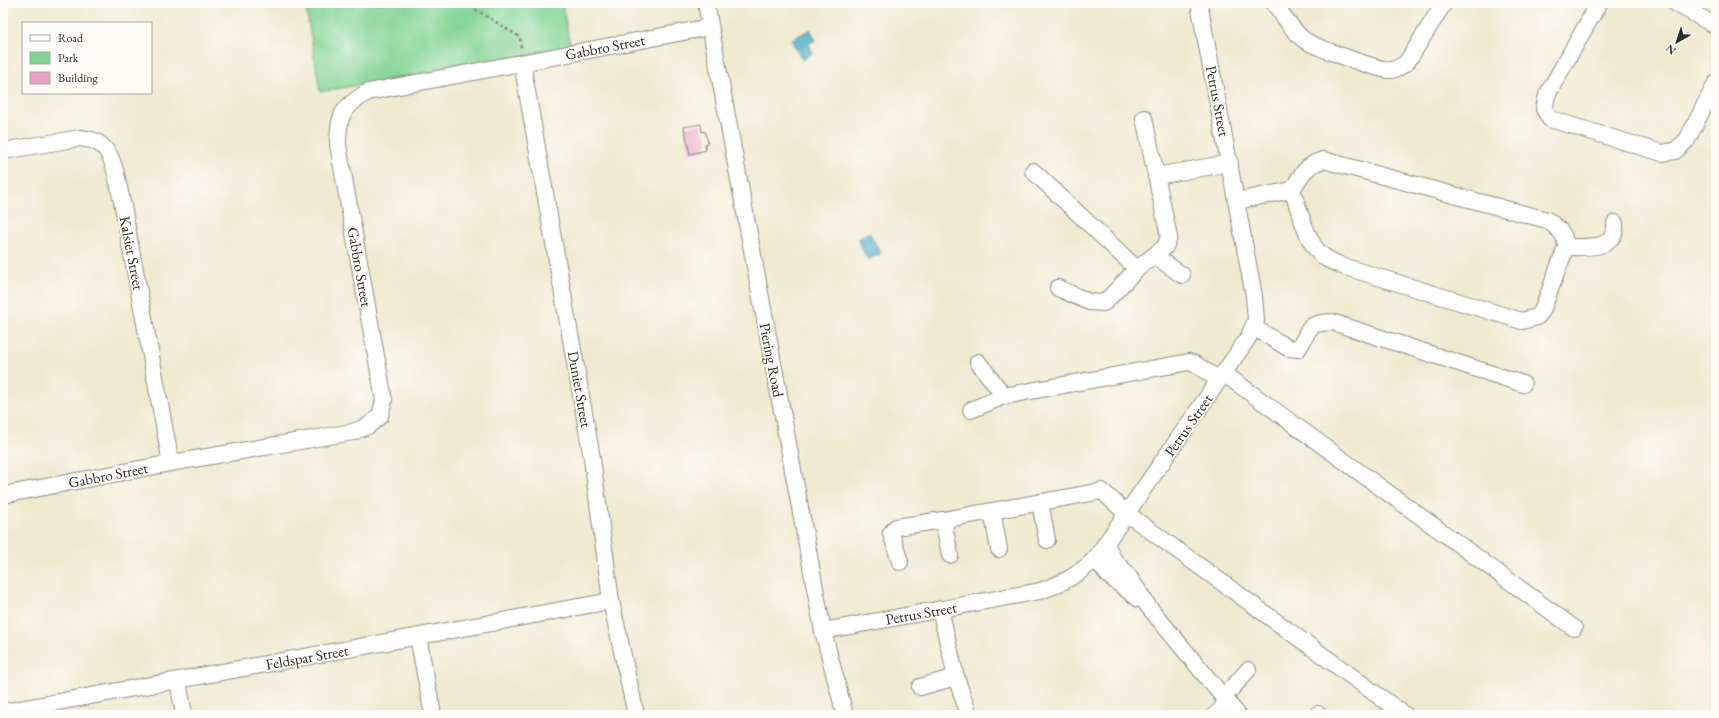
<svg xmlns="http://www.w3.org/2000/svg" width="1719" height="718" font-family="'EB Garamond',serif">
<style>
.green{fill:#83d494;stroke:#578060}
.water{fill:#48a8c7;stroke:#3a6a79}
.building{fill:#e79fc6}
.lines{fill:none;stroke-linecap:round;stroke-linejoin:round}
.minor-casing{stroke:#8d8a7d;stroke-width:18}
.path{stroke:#8d8a7d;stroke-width:2.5;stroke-dasharray:3 3;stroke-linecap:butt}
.minor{stroke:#fff;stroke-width:16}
.labels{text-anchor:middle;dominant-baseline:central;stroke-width:4;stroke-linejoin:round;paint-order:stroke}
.street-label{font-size:15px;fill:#2b2b2b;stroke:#fdfcf7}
</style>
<rect width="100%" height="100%" fill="#fdfcf7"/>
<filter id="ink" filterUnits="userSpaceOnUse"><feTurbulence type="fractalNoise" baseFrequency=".025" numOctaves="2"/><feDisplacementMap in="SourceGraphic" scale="8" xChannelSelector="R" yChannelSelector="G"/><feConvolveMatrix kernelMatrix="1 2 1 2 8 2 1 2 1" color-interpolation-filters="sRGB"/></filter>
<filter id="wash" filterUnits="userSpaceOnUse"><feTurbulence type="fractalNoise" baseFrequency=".012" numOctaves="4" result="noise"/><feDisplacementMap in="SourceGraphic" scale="16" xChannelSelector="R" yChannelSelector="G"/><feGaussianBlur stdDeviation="0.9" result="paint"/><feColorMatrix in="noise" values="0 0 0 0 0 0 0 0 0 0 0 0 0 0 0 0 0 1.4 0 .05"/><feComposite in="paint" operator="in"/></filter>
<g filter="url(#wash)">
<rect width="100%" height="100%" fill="#efe9cf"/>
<path class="green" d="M305,3h257l9,44 -251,45z"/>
<g class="water">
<path d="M810,29l6,11 -6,3 -1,3 4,7 -11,7 -11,-20z"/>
<path d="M869,232l12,21 -13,7 -11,-21z"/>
</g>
<g id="blocks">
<path class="building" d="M701,124l1,8 3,-1 3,12 -3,1 1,6 -16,4 -6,-27z"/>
</g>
</g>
<g filter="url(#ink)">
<use href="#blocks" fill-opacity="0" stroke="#8d8a7d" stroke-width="1"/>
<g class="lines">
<defs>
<g id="minor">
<path d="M706,3l117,628 22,84"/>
<path d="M1274,3c9,12 18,27 29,36 8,7 78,32 88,31 6,-1 11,-4 16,-8l37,-59"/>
<path d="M1599,3l-52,92 -3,14 6,10 112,34 13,-2 12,-11 29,-57"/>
<path d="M1675,3l41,23"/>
<path d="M522,63l70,395 19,143 25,114"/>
<path d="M3,151l77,-13c8,1 15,2 21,7 14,10 17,41 21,56l49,262"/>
<path d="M1033,171l104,98 28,-22 4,-10 -25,-119"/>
<path d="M1156,176l74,-13"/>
<path d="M1237,201l55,-11c9,-15 14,-25 31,-30l224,60c11,9 18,12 19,27l-24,64 -5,6 -15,4 -180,-55c-9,-4 -20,-8 -26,-17 -10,-12 -18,-43 -24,-59"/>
<path d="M1566,247c19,0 51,4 49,-24"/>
<path d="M1155,256l27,19"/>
<path d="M1058,288l31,14 15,1 33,-34"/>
<path d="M1253,327l35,21 10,1c14,-20 5,-25 34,-27l191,62"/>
<path d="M978,362l26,34 185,-34 6,2 24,16"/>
<path d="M1223,373l351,255"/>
<path d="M971,410l33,-14"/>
<path d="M3,495l168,-32 182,-31 15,-6 12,-10 4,-16 -46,-255c0,-30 4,-38 30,-53l342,-65"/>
<path d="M1040,502l7,38"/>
<path d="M992,511l7,38"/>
<path d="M943,520l7,35"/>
<path d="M1106,543l7,16 15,16 20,31 90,109"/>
<path d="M1095,559l14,17 30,23"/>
<path d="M900,562l-9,-29 5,-6 47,-7 159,-29 24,22 279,202"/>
<path d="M940,609l16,68 13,38"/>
<path d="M823,631l217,-40c22,-7 38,-16 55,-32l153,-221 8,-18 -2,-24 -55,-293"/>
<path d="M418,637l15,78"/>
<path d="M178,681l6,34"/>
<path d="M920,687l36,-10"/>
<path d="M1223,698l25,-28"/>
<path d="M3,712l608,-111"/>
<path d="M1215,715l13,-12"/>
<path d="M1318,715v-1"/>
</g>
</defs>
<use href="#minor" class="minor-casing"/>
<path class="path" d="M465,3l55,34 1,12"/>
<use href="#minor" class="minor"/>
</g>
</g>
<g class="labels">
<g class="street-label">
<text transform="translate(605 47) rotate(-11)">Gabbro Street</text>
<text transform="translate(1218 101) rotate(79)">Petrus Street</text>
<text transform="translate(132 253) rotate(79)">Kalsiet Street</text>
<text transform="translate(360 267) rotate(80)">Gabbro Street</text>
<text transform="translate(772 360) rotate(79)">Piering Road</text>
<text transform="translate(580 389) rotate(80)">Duniet Street</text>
<text transform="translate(1188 425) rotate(-55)">Petrus Street</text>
<text transform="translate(108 475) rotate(-11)">Gabbro Street</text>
<text transform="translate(921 613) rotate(-10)">Petrus Street</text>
<text transform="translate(307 657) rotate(-10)">Feldspar Street</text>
</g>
</g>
<rect width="1719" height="718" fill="none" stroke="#fdfcf7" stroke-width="16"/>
<rect x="22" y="22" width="130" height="72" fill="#fdfcf7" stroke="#a9a8a5"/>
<rect x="30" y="35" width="20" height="6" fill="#ffffff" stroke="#a9a8a5"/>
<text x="58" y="42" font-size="12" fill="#2b2b2b">Road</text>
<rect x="30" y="52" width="20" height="12" fill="#83d494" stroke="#a9a8a5"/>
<text x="58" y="62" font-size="12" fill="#2b2b2b">Park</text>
<rect x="30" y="72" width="20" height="12" fill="#e79fc6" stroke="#a9a8a5"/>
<text x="58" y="82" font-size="12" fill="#2b2b2b">Building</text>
<g transform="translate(1677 42) rotate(219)" stroke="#fdfcf7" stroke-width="3" paint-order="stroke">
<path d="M0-3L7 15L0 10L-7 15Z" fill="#2b2b2b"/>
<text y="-6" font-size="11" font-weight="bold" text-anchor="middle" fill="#2b2b2b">N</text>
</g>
</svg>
